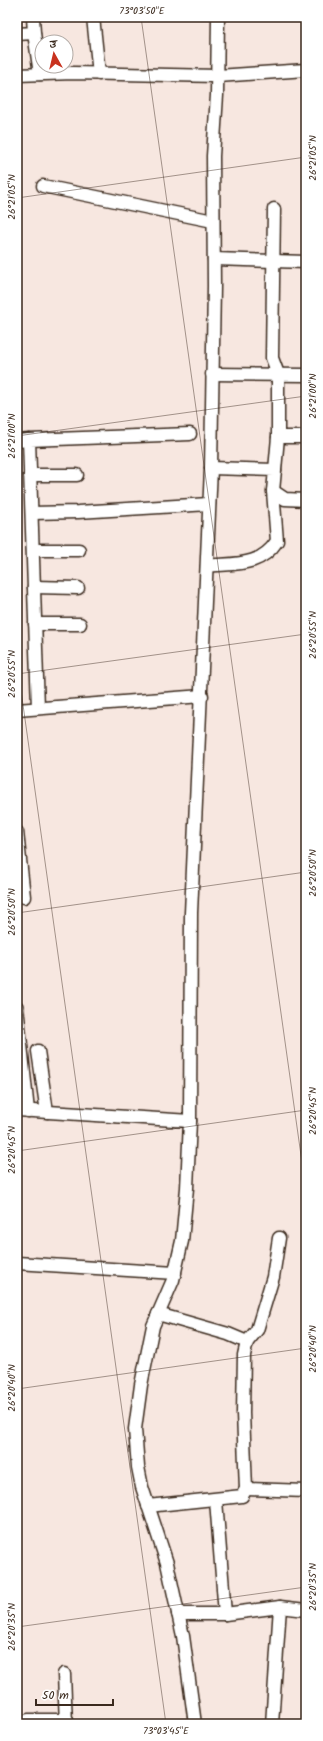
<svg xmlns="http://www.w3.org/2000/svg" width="323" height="1741" font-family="Kalam,'Playpen Sans Deva',sans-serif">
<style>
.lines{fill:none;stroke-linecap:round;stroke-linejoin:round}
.minor-casing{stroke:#3b2a1e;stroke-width:15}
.minor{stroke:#fff;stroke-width:12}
.ticks{fill:none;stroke:#3b2a1e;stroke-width:1;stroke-opacity:0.45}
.neatline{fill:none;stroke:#3b2a1e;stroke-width:1.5}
.ticks-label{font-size:10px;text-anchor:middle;fill:#3b2a1e}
</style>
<rect width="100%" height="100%" fill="#f7e7e0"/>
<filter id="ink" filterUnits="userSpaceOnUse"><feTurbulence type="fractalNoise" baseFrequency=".025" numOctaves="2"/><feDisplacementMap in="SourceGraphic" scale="8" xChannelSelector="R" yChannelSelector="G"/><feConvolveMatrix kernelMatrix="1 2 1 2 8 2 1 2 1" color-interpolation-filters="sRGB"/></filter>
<g filter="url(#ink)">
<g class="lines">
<defs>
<g id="minor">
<path d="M93,17l6,57"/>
<path d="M34,33l6,41"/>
<path d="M17,34l17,-1 -1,-16"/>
<path d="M17,75l56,-2 145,3 88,-6"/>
<path d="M43,186l170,35"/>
<path d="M274,209l-2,149 6,16v63l-3,33"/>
<path d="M214,259l92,3"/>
<path d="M212,374l94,1"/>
<path d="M278,437h28"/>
<path d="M17,441l12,-1"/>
<path d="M30,475h47"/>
<path d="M273,491l12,8 21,1"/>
<path d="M32,513l46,-1 131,-8"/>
<path d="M33,550h46"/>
<path d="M207,566c29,-3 53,1 70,-25l-4,-50 2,-21 -64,-2"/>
<path d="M34,587l44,1"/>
<path d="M35,624h45"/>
<path d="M38,708l-9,-268 161,-6"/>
<path d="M17,710l185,-14"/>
<path d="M17,832l7,65"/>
<path d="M17,1007l11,104"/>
<path d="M38,1051l9,61"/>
<path d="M17,1110l173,11"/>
<path d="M17,1263l158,10"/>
<path d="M158,1314l70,20 19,8"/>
<path d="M246,1489l60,2"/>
<path d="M216,1500l9,114"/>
<path d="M148,1506l94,-10 4,-7 -3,-76 1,-58 3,-13 10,-12 16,-53 6,-39"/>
<path d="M178,1614h47l55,-7 26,3"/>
<path d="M64,1674l2,50"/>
<path d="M24,1724l4,-4h39"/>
<path d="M195,1724l-12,-88 -16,-73 -25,-76 -4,-20 -3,-38 6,-44 12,-59 20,-46 9,-39 5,-53 3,-67 1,-208 20,-445 3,-182 -1,-130 4,-61 1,-78"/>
<path d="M272,1724l8,-117"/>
</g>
</defs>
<use href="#minor" class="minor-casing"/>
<use href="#minor" class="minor"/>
</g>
</g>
<path class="ticks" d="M141,17l165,1174M17,198l289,-41M17,436l289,-40M17,662l149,1062M17,674l289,-40M17,913l289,-41M17,1151l289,-41M17,1389l289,-41M17,1627l289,-40"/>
<rect width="323" height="1741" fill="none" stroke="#fff" stroke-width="44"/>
<g transform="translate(54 54) rotate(352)"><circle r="19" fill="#ffffff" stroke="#b1aaa5"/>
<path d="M0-3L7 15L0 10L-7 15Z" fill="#c8321e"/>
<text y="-6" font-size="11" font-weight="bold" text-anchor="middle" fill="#3b2a1e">उ</text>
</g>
<path d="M36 1699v6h77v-6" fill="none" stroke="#3b2a1e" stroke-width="2"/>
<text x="42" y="1699" font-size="12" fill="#3b2a1e" stroke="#ffffff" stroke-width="3" paint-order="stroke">50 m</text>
<rect x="22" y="22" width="279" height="1697" class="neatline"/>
<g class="ticks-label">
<text x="142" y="14">73°03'50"E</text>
<text transform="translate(312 158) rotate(-90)" y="4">26°21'05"N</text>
<text transform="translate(11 197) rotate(-90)" y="4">26°21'05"N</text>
<text transform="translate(312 396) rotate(-90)" y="4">26°21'00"N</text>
<text transform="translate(11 436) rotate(-90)" y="4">26°21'00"N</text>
<text transform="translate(312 635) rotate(-90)" y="4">26°20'55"N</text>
<text transform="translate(11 674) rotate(-90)" y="4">26°20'55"N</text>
<text transform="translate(312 873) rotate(-90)" y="4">26°20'50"N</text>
<text transform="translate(11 912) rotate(-90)" y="4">26°20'50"N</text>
<text transform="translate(312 1111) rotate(-90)" y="4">26°20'45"N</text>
<text transform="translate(11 1150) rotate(-90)" y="4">26°20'45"N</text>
<text transform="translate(312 1349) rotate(-90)" y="4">26°20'40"N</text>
<text transform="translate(11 1388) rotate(-90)" y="4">26°20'40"N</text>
<text transform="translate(312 1587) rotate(-90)" y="4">26°20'35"N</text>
<text transform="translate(11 1627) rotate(-90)" y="4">26°20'35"N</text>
<text x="166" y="1734">73°03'45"E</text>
</g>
</svg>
